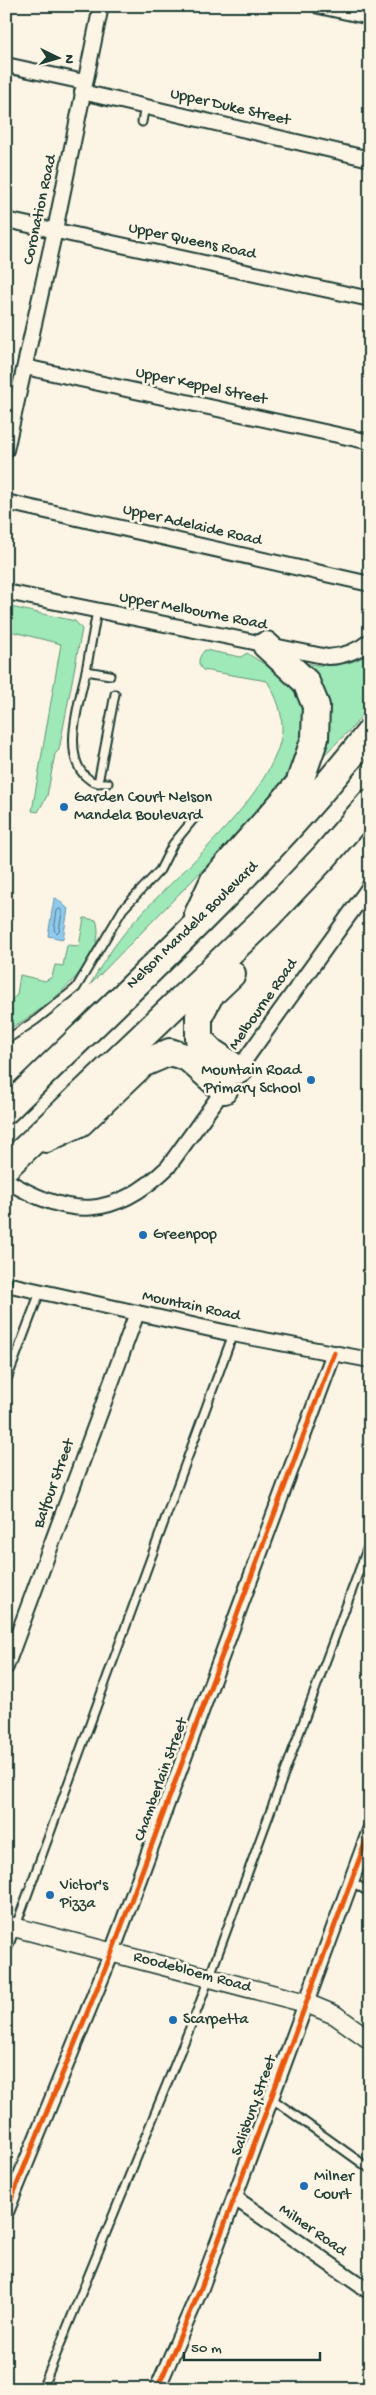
<svg xmlns="http://www.w3.org/2000/svg" width="376" height="2395" font-family="'Gochi Hand',sans-serif">
<style>
.green{fill:#9fe9b8;stroke:#5f9376}
.water{fill:#8fcbef;stroke:#6292a4}
.lines{fill:none;stroke-linecap:round;stroke-linejoin:round}
.shore{stroke:#4c767f;stroke-width:1}
.service-casing{stroke:#1f3d34;stroke-width:11}
.minor-casing{stroke:#1f3d34;stroke-width:18}
.tertiary-casing{stroke:#1f3d34;stroke-width:21}
.motorway-casing{stroke:#1f3d34;stroke-width:30}
.service{stroke:#fcf5e5;stroke-width:7}
.minor{stroke:#fcf5e5;stroke-width:14}
.tertiary{stroke:#fcf5e5;stroke-width:18}
.motorway{stroke:#fcf5e5;stroke-width:26}
.quiet{stroke:#00873e;stroke-width:4;stroke-dasharray:8 4;stroke-linecap:butt}
.cycleway-casing{stroke:#fcf5e5;stroke-width:8}
.cycleway{stroke:#e8590c;stroke-width:5}
.poi-dot{fill:#1f6fb2;stroke:#fcf5e5;stroke-width:2}
.labels{text-anchor:middle;dominant-baseline:central;stroke-width:5;stroke-linejoin:round;paint-order:stroke}
.street-label{font-size:16px;fill:#1f3d34;stroke:#fcf5e5}
.poi-label{font-size:16px;fill:#1f3d34;stroke:#fcf5e5;text-anchor:start}
</style>
<rect width="100%" height="100%" fill="#fcf5e5"/>
<filter id="ink" filterUnits="userSpaceOnUse"><feTurbulence type="fractalNoise" baseFrequency=".02" numOctaves="2"/><feDisplacementMap in="SourceGraphic" scale="10" xChannelSelector="R" yChannelSelector="G"/><feConvolveMatrix kernelMatrix="1 2 1 2 8 2 1 2 1" color-interpolation-filters="sRGB"/></filter>
<g filter="url(#ink)">
<g class="green">
<path d="M6,606l69,15 7,8 -23,121 -4,4 -8,42 -9,16 -6,-1 29,-167 -55,-14z"/>
<path d="M205,650l36,7 6,-4c14,10 30,17 41,30 32,36 4,89 -20,120l-178,182c15,-27 31,-50 53,-73 40,-43 133,-121 139,-181 1,-18 -5,-34 -15,-50l-64,-11c-7,-6 -4,-14 2,-20z"/>
<path d="M370,653v52l-17,22 -30,29 -28,-95c27,6 50,8 75,-8z"/>
<path d="M84,918l12,2c15,40 -58,96 -90,110v-19l3,-9 8,-7 3,-20 25,6 7,-4 3,-12 8,1 4,-21 12,1z"/>
</g>
<path class="water" d="M56,898l12,11 -5,30 -15,-3 6,-37z"/>
<g class="lines">
<path class="shore" d="M60,909l2,3 -3,19 -2,2 -3,-3 3,-19z"/>
<defs>
<g id="service">
<path d="M142,122l3,-16"/>
<path d="M86,671l11,-60"/>
<path d="M98,783l17,-89"/>
<path d="M108,783c-6,-1 -13,1 -18,-3 -31,-20 -10,-80 -4,-109l24,4"/>
<path d="M6,1040l30,-20 40,-32 47,-79 37,-39 13,-26 23,-28"/>
<path d="M6,1382l34,-90"/>
<path d="M351,1881l19,12"/>
<path d="M6,1953l227,-619"/>
<path d="M271,2098l99,71"/>
<path d="M42,2389l156,-381 172,-467"/>
</g>
<g id="minor">
<path d="M319,6l51,11"/>
<path d="M6,65l78,17"/>
<path d="M82,92l288,67"/>
<path d="M6,220l364,79"/>
<path d="M25,367l345,75"/>
<path d="M6,450l49,-220 46,-224"/>
<path d="M6,502l364,82"/>
<path d="M6,592l322,65c16,-1 30,-6 42,-16"/>
<path d="M6,1180c63,39 108,39 162,-13l202,-281"/>
<path d="M6,1284l227,50 137,26"/>
<path d="M6,1667l131,-354"/>
<path d="M235,2198l135,94"/>
<path d="M6,2212l106,-260 222,-599"/>
<path d="M157,2389l44,-101 169,-458"/>
</g>
<path id="tertiary" d="M6,1925l300,78 29,12 35,25"/>
<g id="motorway">
<path d="M198,914l16,-34 85,-96 16,-46 1,-32 -10,-24 -40,-37"/>
<path d="M232,974l-22,21 -11,21v23l13,13 27,18"/>
<path d="M6,1110c125,-123 256,-240 364,-378"/>
<path d="M46,1139l34,-16 62,-59 28,-12 18,6 36,32"/>
<path d="M6,1167l262,-251 56,-59 46,-54"/>
</g>
</defs>
<use href="#service" class="service-casing"/>
<use href="#minor" class="minor-casing"/>
<use href="#tertiary" class="tertiary-casing"/>
<use href="#motorway" class="motorway-casing"/>
<use href="#service" class="service"/>
<use href="#minor" class="minor"/>
<use href="#tertiary" class="tertiary"/>
<use href="#motorway" class="motorway"/>
<path class="quiet" d="M10,1285l2,-9"/>
<defs>
<g id="cycleway">
<path d="M6,2212l106,-260 222,-599"/>
<path d="M157,2389l44,-101 169,-458"/>
</g>
</defs>
<use href="#cycleway" class="cycleway-casing"/>
<use href="#cycleway" class="cycleway"/>
</g>
</g>
<g class="poi-dot">
<circle cx="64" cy="807" r="5"/>
<circle cx="311" cy="1080" r="5"/>
<circle cx="143" cy="1235" r="5"/>
<circle cx="50" cy="1895" r="5"/>
<circle cx="173" cy="2020" r="5"/>
<circle cx="304" cy="2186" r="5"/>
</g>
<g class="labels">
<g class="street-label">
<text transform="translate(230 108) rotate(13)">Upper Duke Street</text>
<text transform="translate(41 210) rotate(-78)">Coronation Road</text>
<text transform="translate(192 242) rotate(12)">Upper Queens Road</text>
<text transform="translate(201 387) rotate(12)">Upper Keppel Street</text>
<text transform="translate(192 526) rotate(13)">Upper Adelaide Road</text>
<text transform="translate(193 612) rotate(11)">Upper Melbourne Road</text>
<text transform="translate(193 926) rotate(-44)">Nelson Mandela Boulevard</text>
<text transform="translate(264 1005) rotate(-55)">Melbourne Road</text>
<text transform="translate(191 1307) rotate(12)">Mountain Road</text>
<text transform="translate(55 1484) rotate(-70)">Balfour Street</text>
<text transform="translate(162 1780) rotate(-70)">Chamberlain Street</text>
<text transform="translate(192 1973) rotate(15)">Roodebloem Road</text>
<text transform="translate(255 2106) rotate(-70)">Salisbury Street</text>
<text transform="translate(312 2231) rotate(35)">Milner Road</text>
</g>
<g class="poi-label">
<text x="74" y="798">Garden Court Nelson<tspan x="74" dy="18">Mandela Boulevard</tspan></text>
<text x="301" y="1071" text-anchor="end">Mountain Road<tspan x="301" dy="18">Primary School</tspan></text>
<text x="153" y="1235">Greenpop</text>
<text x="60" y="1886">Victor's<tspan x="60" dy="18">Pizza</tspan></text>
<text x="183" y="2020">Scarpetta</text>
<text x="314" y="2177">Milner<tspan x="314" dy="18">Court</tspan></text>
</g>
</g>
<rect width="376" height="2395" fill="none" stroke="#fcf5e5" stroke-width="25"/>
<rect x="12" y="12" width="351" height="2370" fill="none" stroke="#1f3d34" stroke-width="2" filter="url(#ink)"/>
<g transform="translate(58 58) rotate(95)" stroke="#fcf5e5" stroke-width="4" paint-order="stroke">
<path d="M0-4L9 19L0 12L-9 19Z" fill="#1f3d34"/>
<text y="-8" font-size="14" font-weight="bold" text-anchor="middle" fill="#1f3d34">N</text>
</g>
<path d="M184 2352v8h136v-8" fill="none" stroke="#1f3d34" stroke-width="2.5"/>
<text x="191" y="2352" font-size="15" fill="#1f3d34" stroke="#fcf5e5" stroke-width="4" paint-order="stroke">50 m</text>
</svg>
